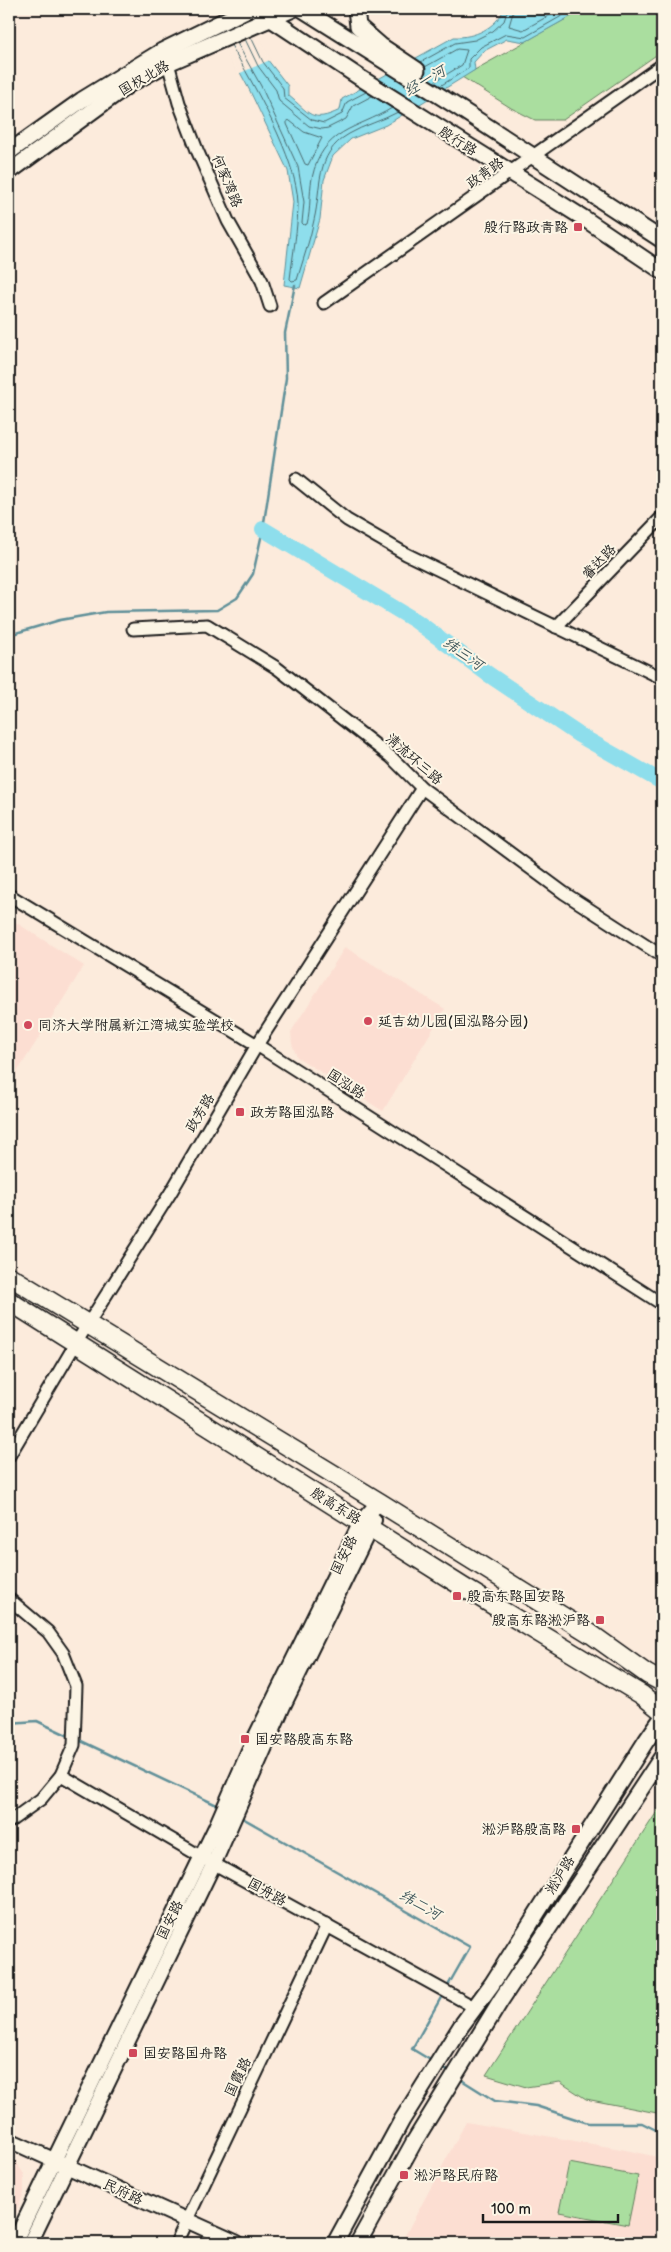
<svg xmlns="http://www.w3.org/2000/svg" width="671" height="2252" font-family="'Balsamiq Sans','LXGW WenKai TC',sans-serif">
<style>
.built{fill:#fcded2}
.green{fill:#aade9f;stroke:#637d5e}
.water{fill:#8edeec;stroke:#609099}
.pier{fill:#fcebdc}
.lines{fill:none;stroke-linecap:round;stroke-linejoin:round}
.shore{stroke:#4a6a6f;stroke-width:1}
.stream{stroke:#609099;stroke-width:2.5}
.river{stroke:#8edeec;stroke-width:16}
.minor-casing{stroke:#1c1c1c;stroke-width:15}
.tertiary-casing{stroke:#1c1c1c;stroke-width:18}
.secondary-casing{stroke:#1c1c1c;stroke-width:19}
.primary-casing{stroke:#1c1c1c;stroke-width:21}
.minor{stroke:#fcf5e5;stroke-width:11}
.tertiary{stroke:#fcf5e5;stroke-width:14}
.secondary{stroke:#fcf5e5;stroke-width:15}
.primary{stroke:#fcf5e5;stroke-width:18}
.poi-dot{fill:#d1495b;stroke:#fcf5e5;stroke-width:2}
.labels{text-anchor:middle;dominant-baseline:central;stroke-width:4;stroke-linejoin:round;paint-order:stroke}
.street-label{font-size:14px;fill:#1c1c1c;stroke:#fcf5e5}
.poi-label{font-size:14px;fill:#1c1c1c;stroke:#fcf5e5;text-anchor:start}
.water-label{font-size:15px;font-style:italic;fill:#3e565a;stroke:#fcf5e5}
</style>
<rect width="100%" height="100%" fill="#fcebdc"/>
<filter id="ink" filterUnits="userSpaceOnUse"><feTurbulence type="fractalNoise" baseFrequency=".02" numOctaves="2"/><feDisplacementMap in="SourceGraphic" scale="10" xChannelSelector="R" yChannelSelector="G"/><feConvolveMatrix kernelMatrix="1 2 1 2 8 2 1 2 1" color-interpolation-filters="sRGB"/></filter>
<g filter="url(#ink)">
<g class="built">
<path d="M9,918l75,48 -75,119z"/>
<path d="M345,947l100,62 -62,102 -86,-54 -5,-13 -1,-12z"/>
<path d="M466,2122l155,27 41,9v85h-261z"/>
<path d="M9,2159l7,3 8,12v19l-15,35z"/>
</g>
<g class="green">
<path d="M584,9h78v42l-99,69h-28l-24,-12 -49,-31z"/>
<path d="M662,1804v310l-76,-15 -26,-17 -34,5 -40,-12z"/>
<path d="M569,2163l69,13 -10,49 -69,-13z"/>
</g>
<path class="water" d="M206,9l61,50 21,27v9c22,18 23,29 52,15l2,-11 112,-62c20,1 42,-9 50,-28h80l-59,33 -18,-3 -23,12 -10,11 1,8 -89,55 -35,14 -18,17 -9,24 -4,39 -20,69 -16,-3 9,-83 -5,-31 -38,-80z"/>
<path class="pier" d="M203,9h43l24,51 -32,14z"/>
<g class="lines">
<g class="shore">
<path d="M514,9l-5,17 14,4 38,-21"/>
<path d="M251,37l12,25 20,26 1,10 28,22 12,3 18,-9 5,-12 19,-10"/>
<path d="M245,39l13,27 18,24 3,11 30,25 13,3 6,-1 18,-9 7,-13 19,-10"/>
<path d="M237,43l24,43 37,81 6,35 -2,21 2,2 3,-1c4,-15 2,-31 5,-46 11,-50 44,-48 80,-70"/>
<path d="M231,45c22,39 66,114 67,158 0,24 -5,51 -8,76l2,2 5,-1c6,-20 13,-40 17,-60 8,-32 0,-66 35,-86 15,-9 33,-13 49,-22"/>
<path d="M421,62l34,-19 20,-3 18,-9 11,-10 4,-12"/>
<path d="M425,67l32,-18 10,1 -5,15 -28,17"/>
<path d="M440,86l29,-18v-9l12,-12 25,-13 19,3 49,-28"/>
<path d="M290,121l14,11 18,6 -14,27 -3,-1 -18,-40v-3z"/>
</g>
<g class="stream">
<path d="M9,635l51,-15 46,-8 111,-2 20,-12 16,-24 10,-45 23,-151 -1,-45 10,-48"/>
<path d="M9,1723l28,-2 34,16"/>
<path d="M79,1740l142,67"/>
<path d="M239,1816l231,131 -24,42"/>
<path d="M432,2061l-20,-12 31,-55"/>
<path d="M441,2067l10,6"/>
<path d="M460,2079l35,22 41,5 52,17h54l20,10"/>
</g>
<path class="river" d="M263,529l153,92 72,53 91,61 83,47"/>
<defs>
<g id="minor">
<path d="M168,63l11,40 18,47 31,71 34,60 8,25"/>
<path d="M324,303l338,-238"/>
<path d="M296,479l51,41 59,34 256,124"/>
<path d="M556,627l106,-110"/>
<path d="M133,629l74,-4 70,43 114,89 31,31 142,105 98,63"/>
<path d="M9,895l248,150 405,259"/>
<path d="M9,1456l67,-113 95,-151 86,-147 165,-257"/>
<path d="M9,1599l39,33 15,21 13,33 -2,59 -13,30 -20,24 -32,23"/>
<path d="M61,1775l139,81 274,151"/>
<path d="M176,2243l151,-318"/>
</g>
<g id="tertiary">
<path d="M9,2140l228,103"/>
<path d="M14,2243l201,-414 38,-87 108,-220 18,-20"/>
<path d="M30,2243l184,-380 69,-157 91,-186"/>
</g>
<g id="secondary">
<path d="M256,9l103,68 226,142 77,52"/>
<path d="M302,9l157,99 203,132"/>
<path d="M356,9l2,17 23,20 36,24"/>
<path d="M9,152l73,-52 80,-49 86,-42"/>
<path d="M9,172l119,-87 40,-22 125,-54"/>
<path d="M335,2243l67,-123 59,-94 31,-42 154,-243 16,-23"/>
<path d="M358,2243l56,-101 87,-142 161,-243"/>
</g>
<g id="primary">
<path d="M9,1276l370,226 212,132 56,40 15,8"/>
<path d="M9,1301l454,286 179,108 20,16"/>
</g>
</defs>
<use href="#minor" class="minor-casing"/>
<use href="#tertiary" class="tertiary-casing"/>
<use href="#secondary" class="secondary-casing"/>
<use href="#primary" class="primary-casing"/>
<use href="#minor" class="minor"/>
<use href="#tertiary" class="tertiary"/>
<use href="#secondary" class="secondary"/>
<use href="#primary" class="primary"/>
</g>
</g>
<g class="poi-dot">
<rect x="573" y="222" width="10" height="10" rx="2.5"/>
<circle cx="368" cy="1021" r="5"/>
<circle cx="28" cy="1025" r="5"/>
<rect x="235" y="1107" width="10" height="10" rx="2.5"/>
<rect x="452" y="1591" width="10" height="10" rx="2.5"/>
<rect x="595" y="1615" width="10" height="10" rx="2.5"/>
<rect x="240" y="1734" width="10" height="10" rx="2.5"/>
<rect x="571" y="1824" width="10" height="10" rx="2.5"/>
<rect x="128" y="2048" width="10" height="10" rx="2.5"/>
<rect x="399" y="2170" width="10" height="10" rx="2.5"/>
</g>
<g class="labels">
<g class="street-label">
<text transform="translate(144 78) rotate(-30)">国权北路</text>
<text transform="translate(458 141) rotate(32)">殷行路</text>
<text transform="translate(485 173) rotate(-35)">政青路</text>
<text transform="translate(227 181) rotate(67)">何家湾路</text>
<text transform="translate(599 562) rotate(-46)">睿达路</text>
<text transform="translate(414 759) rotate(41)">清流环三路</text>
<text transform="translate(346 1084) rotate(33)">国泓路</text>
<text transform="translate(200 1113) rotate(-59)">政芳路</text>
<text transform="translate(336 1506) rotate(32)">殷高东路</text>
<text transform="translate(344 1555) rotate(-64)">国安路</text>
<text transform="translate(560 1875) rotate(-58)">淞沪路</text>
<text transform="translate(267 1892) rotate(29)">国舟路</text>
<text transform="translate(170 1920) rotate(-64)">国安路</text>
<text transform="translate(238 2077) rotate(-64)">国霞路</text>
<text transform="translate(123 2192) rotate(25)">民府路</text>
</g>
<g class="poi-label">
<text x="568" y="227" text-anchor="end">殷行路政青路</text>
<text x="378" y="1021">延吉幼儿园(国泓路分园)</text>
<text x="38" y="1025">同济大学附属新江湾城实验学校</text>
<text x="250" y="1112">政芳路国泓路</text>
<text x="467" y="1596">殷高东路国安路</text>
<text x="590" y="1620" text-anchor="end">殷高东路淞沪路</text>
<text x="255" y="1739">国安路殷高东路</text>
<text x="566" y="1829" text-anchor="end">淞沪路殷高路</text>
<text x="143" y="2053">国安路国舟路</text>
<text x="414" y="2175">淞沪路民府路</text>
</g>
<g class="water-label">
<text transform="translate(425 81) rotate(-30)">经一河</text>
<text transform="translate(463 654) rotate(35)">纬三河</text>
<text transform="translate(420 1905) rotate(30)">纬二河</text>
</g>
</g>
<rect width="671" height="2252" fill="none" stroke="#fcf5e5" stroke-width="30"/>
<rect x="15" y="15" width="641" height="2222" fill="none" stroke="#1c1c1c" stroke-width="2" filter="url(#ink)"/>
<path d="M483 2214v8h135v-8" fill="none" stroke="#1c1c1c" stroke-width="2.5"/>
<text x="491" y="2214" font-size="15" fill="#1c1c1c" stroke="#fcf5e5" stroke-width="4" paint-order="stroke">100 m</text>
</svg>
